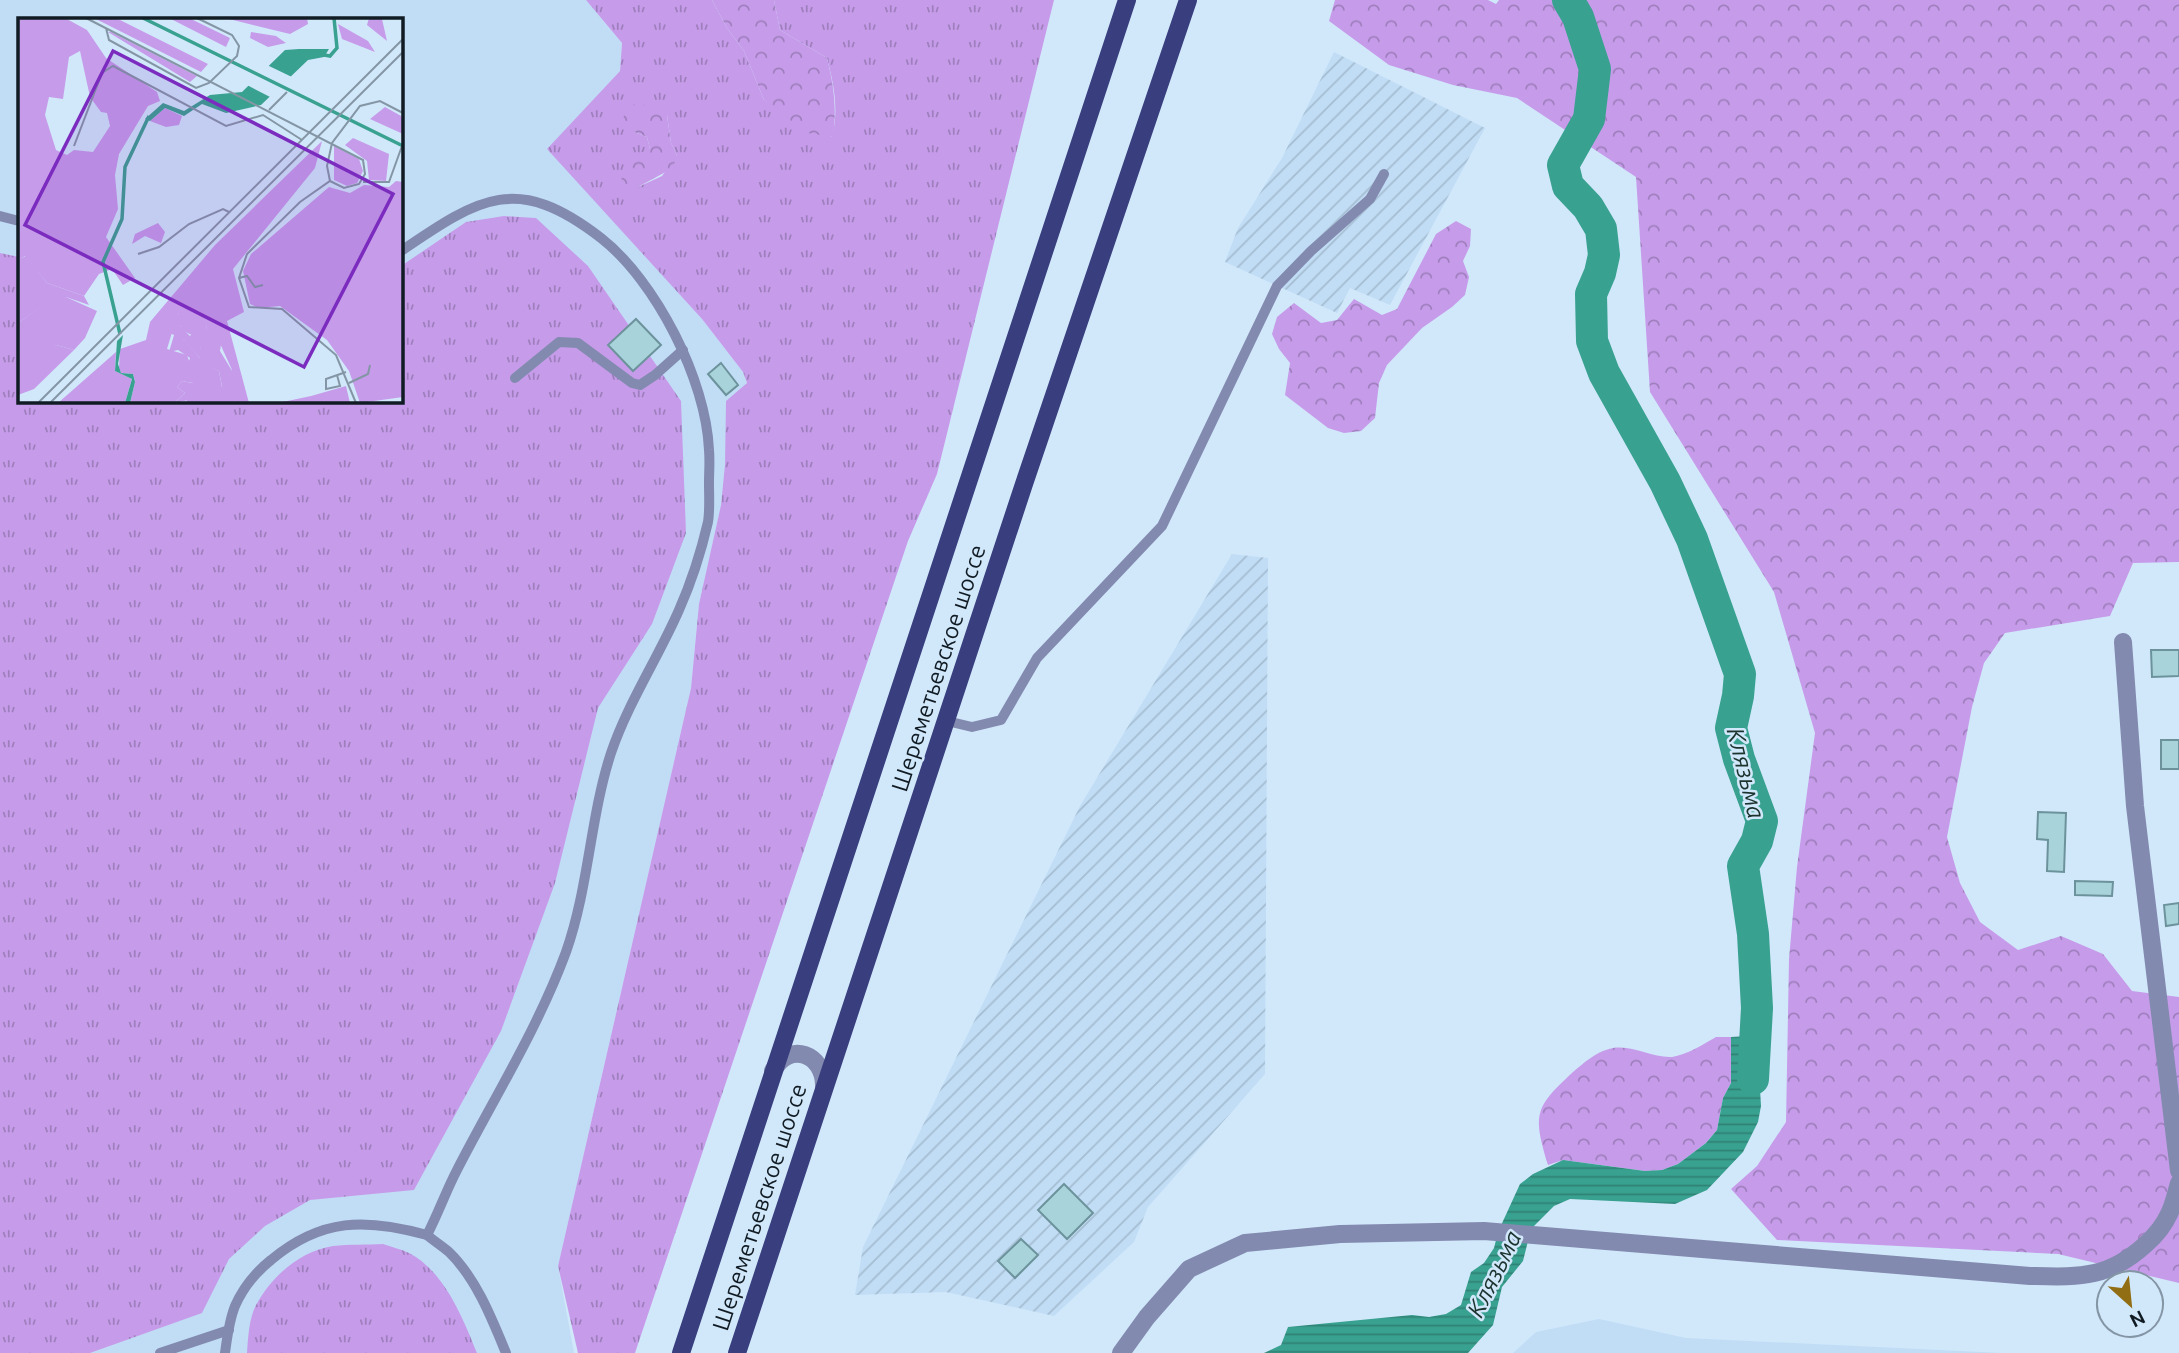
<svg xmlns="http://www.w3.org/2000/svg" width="2179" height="1353" font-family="Ubuntu,sans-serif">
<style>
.built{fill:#c1ddf5;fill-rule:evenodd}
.industrial{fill:url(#industrial-furrows)}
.grass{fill:url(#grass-tufts);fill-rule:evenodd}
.forest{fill:url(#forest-crowns)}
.water{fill:url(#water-rules)}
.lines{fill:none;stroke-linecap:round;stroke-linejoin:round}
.river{stroke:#39a190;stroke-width:32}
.building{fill:#a9d3db;stroke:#6c939c;stroke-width:2}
.lane{stroke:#838aaf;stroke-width:10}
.street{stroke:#838aaf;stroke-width:18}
.primary{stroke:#393f7e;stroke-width:18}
.labels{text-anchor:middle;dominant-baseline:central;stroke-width:5;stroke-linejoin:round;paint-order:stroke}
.street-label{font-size:23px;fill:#111b23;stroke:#d1e8fb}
.water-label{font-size:24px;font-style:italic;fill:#1b322d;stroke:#d1e8fb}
.inset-river{fill:none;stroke:#39a190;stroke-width:3.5}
.inset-road{fill:none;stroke:#8496a5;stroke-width:2}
.view{fill:#7b2cbf;fill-opacity:0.15;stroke:#7b2cbf;stroke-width:3.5}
.inset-edge{fill:none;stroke:#111b23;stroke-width:3.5}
</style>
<defs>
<pattern id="industrial-furrows" width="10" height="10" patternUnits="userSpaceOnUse" patternTransform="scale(1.75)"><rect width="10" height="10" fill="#c1ddf5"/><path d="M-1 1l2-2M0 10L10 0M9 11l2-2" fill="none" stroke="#a5bdd2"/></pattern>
<pattern id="grass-tufts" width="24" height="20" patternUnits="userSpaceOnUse" patternTransform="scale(1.75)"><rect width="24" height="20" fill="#c69cea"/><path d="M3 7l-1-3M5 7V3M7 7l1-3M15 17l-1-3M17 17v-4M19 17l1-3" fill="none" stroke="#9f7ebd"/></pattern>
<pattern id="forest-crowns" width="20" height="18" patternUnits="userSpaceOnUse" patternTransform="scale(1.75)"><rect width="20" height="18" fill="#c69cea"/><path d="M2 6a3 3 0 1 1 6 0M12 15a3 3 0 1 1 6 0" fill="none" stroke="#9f7ebd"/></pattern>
<pattern id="water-rules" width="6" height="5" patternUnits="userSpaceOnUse" patternTransform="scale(1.75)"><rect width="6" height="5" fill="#39a190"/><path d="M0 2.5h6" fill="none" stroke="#2f8275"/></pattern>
</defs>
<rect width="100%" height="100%" fill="#d1e8fb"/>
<g class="built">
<path d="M0,0h586l36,43 -2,28 -72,78 154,170 41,53 4,12 -22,80 -4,41 -22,99 -8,84 -133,578 16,87h-574zM19,19h382v382h-382z"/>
<path d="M1599,1319l87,19 316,15h-489l23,-21z"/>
</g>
<g class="industrial">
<path d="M1334,52l151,76 -95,177 -40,-17 -13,25 -112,-51 13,-34 44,-70z"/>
<path d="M1232,554l36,4 -3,516 -117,133 -14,35 -80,74 -108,-24 -91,3 8,-48 217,-441z"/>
</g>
<g class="grass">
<path d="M586,0h126l15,28 17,23 20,49 68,37c7,-27 2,-52 -5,-79l-47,-28 -6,-30h280l-117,474 -29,67 -273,812h-57l-20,-87 133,-578 8,-84 22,-99 4,-41 1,-63 21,-18 -4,-11 -41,-53 -155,-170 73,-78 2,-28zM667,115l4,28 6,12 -15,21 -24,11 12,-38 -3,-12 -13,-5z"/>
<path d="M504,216l32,2 52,48 93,135 5,132 -34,91 -54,84 -43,175 -54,148 -87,159 -104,10 -45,26 -36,33 -27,54 -112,40h-90v-1100l19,4v144h382v-135l65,-44z"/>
<path d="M383,1244c8,3 18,5 26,9 35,18 54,65 68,100h-230c1,-15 2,-35 9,-48 16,-29 44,-54 77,-59 16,-2 33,-1 50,-2z"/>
</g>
<g class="forest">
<path d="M712,0h62l6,30 47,28c7,28 10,51 6,79l-26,-4 -43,-33 -20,-49 -17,-23z"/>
<path d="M1335,0h153l8,4 3,-4h680v562l-46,1 -23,53 -105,17 -21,30 -12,44 -25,130 13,46 20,39 38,28 43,-14 42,18 29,37 47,6v286l-121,-29 -281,-14 -46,-51 26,-23 29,-44 3,-163 8,-92 18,-134 -41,-141 -124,-200 -14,-215 -119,-79 -64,-13 -64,-20 -60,-44z"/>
<path d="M637,102l30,13 4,28 6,12 -4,13 -35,19 -9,9 -8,-10 1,-13 4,-13 24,-11 -3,-12 -13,-5 -12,-10 3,-10z"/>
<path d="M1456,221l15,8 -1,17 -7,15 6,16 -4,18 -13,12 -30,21 -35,37 -8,18 -4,35 -14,13 -17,2 -16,-5 -43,-33 5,-32 -11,-14 -7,-15 5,-17 17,-14 27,20 16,-3 17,-21 28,16 15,-6 39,-75z"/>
<path d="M1716,1037h15v46l-8,15 -6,32 -11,13 -28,21 -16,6 -17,1 -82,-11 -15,5c-15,-51 -14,-57 25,-93 11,-9 21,-19 36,-23 22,-6 41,9 63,8 14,-2 32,-13 44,-20z"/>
</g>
<path class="water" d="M1766,1035l-2,21 -5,16 2,34 -3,16 -15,30 -36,38 -32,14 -105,-5 -16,7 -23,23 -8,32 -21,26 -9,38 -25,28h-204l17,-8 7,-18 124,-12 17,2 17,-3 15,-9 10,-33 13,-9 10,-15 4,-16 22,-48 13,-10 30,-14 82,11 17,-1 16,-6 28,-21 11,-13 6,-32 8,-15v-46z"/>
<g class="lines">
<path class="river" d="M1568,0l10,17 17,52 -6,50 -26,46 5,21 20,21 13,22 3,26 -4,18 -9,21 1,47 12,32 61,109 27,57 48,135 -2,22 -7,32 8,31 23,62 -5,20 -14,25 10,68 4,74 -4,71"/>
</g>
<g class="building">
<path d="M636,319l25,26 -28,26 -25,-26z"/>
<path d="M721,363l17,22 -12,10 -18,-21z"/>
<path d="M2151,650h28v26l-27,1z"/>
<rect x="2161" y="740" width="18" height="29"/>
<path d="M2038,812l28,1 -2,59 -17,-1 1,-31 -11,-1z"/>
<path d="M2075,881l38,1 -1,14 -37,-1z"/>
<path d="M2179,903v21l-13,2 -2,-21z"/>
<path d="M1064,1184l29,29 -26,26 -29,-29z"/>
<path d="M1021,1239l17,16 -23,23 -17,-17z"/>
</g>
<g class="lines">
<g class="lane">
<path d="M0,216l19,5"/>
<path d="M515,378l44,-36 19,1 54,40 8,2 15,-10 28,-25"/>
<path d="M947,721l25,6 29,-7 36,-62 125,-132 115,-240 34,-35 59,-52 14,-25"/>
<path d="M427,1235c7,6 15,11 22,17 27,26 43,67 57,101"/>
<path d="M160,1353l69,-23"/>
<path d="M225,1353c2,-15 4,-32 10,-47 8,-18 21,-34 36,-46 50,-42 95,-42 156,-25 11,-21 19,-44 30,-65 37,-72 81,-142 109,-218 23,-65 24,-135 45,-199 17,-50 47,-95 68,-143 12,-27 22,-58 29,-88 2,-12 1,-26 1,-39 0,-11 1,-22 0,-33 -3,-70 -53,-169 -108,-212 -84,-65 -121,-41 -200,13"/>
</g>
<g class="street">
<path d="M2123,642l12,164 44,365"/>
<path d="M773,1071c16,-31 52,-17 51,16"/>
<path d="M1121,1353l26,-36 42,-48 56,-26 95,-9 144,-3 546,45c49,1 78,3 116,-32 9,-8 18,-19 23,-30 5,-10 7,-21 10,-31"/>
</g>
<g class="primary">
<path d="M681,1353l446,-1353"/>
<path d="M737,1353l287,-869 164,-484"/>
</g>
</g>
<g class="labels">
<g class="street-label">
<text transform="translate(938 668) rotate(-72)">Шереметьевское шоссе</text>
<text transform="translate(759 1207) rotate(-72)">Шереметьевское шоссе</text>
</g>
<g class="water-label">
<text transform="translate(1746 773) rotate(76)">Клязьма</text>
<text transform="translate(1494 1274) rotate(-64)">Клязьма</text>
</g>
</g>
<g transform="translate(18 18)">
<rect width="385" height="385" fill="#d1e8fb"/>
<path d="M76,0h22l92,46 -7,8zM151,0h20l41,20 -4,9zM351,0l13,1 5,22 -20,-16zM90,14h3l86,44 -7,6zM367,89l18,10v17l-33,-15zM335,120l36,16 -3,27 -17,-1 -2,-19 -22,-16zM304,123l-7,27 -82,101 11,43 -17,9 22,82h-63l7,-20 -11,-2 -5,6 8,6 -11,10h-44l5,-21 -2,-8 -12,-1 -2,-5 1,-19 26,-9 4,-18 65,-77zM195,286v24l19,42 -10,17 -3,-16 -7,-3 -12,-21 -18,-8 18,19 -7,14 -6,-17 -20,-6 11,-36 3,17 13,6 13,-6 -2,-14zM316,128l25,13 4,12 -6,12 -10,3 -13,-6zM378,163l7,1v215l-43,6 -11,-32 -22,-31 -47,-34 -21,2 -9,-4 -7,-33 8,-17 78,-67 21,6 14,-8 25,2zM8,238l21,27 37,13 5,9 -23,-8 -18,50 8,-2 18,5 -40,39 -16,6v-72l29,-21 -28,-43zM98,334l-1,19 17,8 -7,24h-67zM328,368l4,17h-72l33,-7z" fill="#c69cea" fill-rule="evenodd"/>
<path d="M0,0h47l22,12 19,28 51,34 3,9 -12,5 -29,48 -4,21 3,34 -12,28 29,41 -12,7 -11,-16 -13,5 -15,22 -37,-13 -22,-27 -5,3 28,43 -30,21zM62,33l10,46 11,15 6,1 3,13 -17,26 -19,-2 -7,5 -11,-5 -11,-35 4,-18 14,2 6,-42zM207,0h82l1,6 -18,10zM320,6l30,17 7,11 -33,-13zM233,14l25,4 10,7 -18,4 -18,-9zM147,90l17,8 -3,9 -13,2 -16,-6zM140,205l7,9 -4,11 -16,-7 -13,8 3,-10zM188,277l7,9v24l10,5 -3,18 14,23 -7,7v8l-5,-3 -3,-15 -11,-4 -8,-20 -5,1 -12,-9 17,19 2,12 -10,5 -6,-6 4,-11 -12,-8 -9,2 5,-17 -11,-5 2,-11 10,-6 14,5 -9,8 10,10 9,-11 8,5 -5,-24zM48,279l31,14 -12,27 -11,12 -18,-5 -23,12 -10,-6 -1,-11 9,-18zM147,356l5,4 -8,17 -14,6v-11zM164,363l15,3 -6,8 3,7 -20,4 11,-10 -8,-6z" fill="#c69cea" fill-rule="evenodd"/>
<path d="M281,31h30l-5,8 -16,3 -47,45 -35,8 -24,-9 -18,12 -19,-8 -15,13 -5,-2 18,-16 21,8 26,-16 32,-3 43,-42zM105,317l-5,29 3,9 12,1 2,8 -5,21h-5l7,-24 -17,-8 2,-30z" fill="#39a190"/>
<path d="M249,47l27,13 -20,21 -27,-14z" fill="#d1e8fb"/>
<path class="inset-river" d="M125,0l260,128M301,36l11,2 7,-8 -3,-30M102,316l-17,-72 19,-43 3,-52 24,-51"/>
<path class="inset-road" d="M68,0l277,142 2,14 -6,10 -15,4 -14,-7 -30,21 -53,52 -8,24 10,29 33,2 54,46 20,48M88,10l3,12 87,48 13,-5 28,-27 2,-10 -7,-11 -35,-17M251,92l18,-18M56,128l28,-73 11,-7 113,60 37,-11 39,25M312,163l-3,-15 5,-23 28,-37 20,-5 23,12M345,164h26l13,-36M120,236l21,-7 30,-23 34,-15 6,3M221,260l8,-2 8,11 8,-2M319,357l3,11 -14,3v-10l20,-7M331,365l19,-9 2,-9M20,385l365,-364M32,385l353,-351"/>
<path class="view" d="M95,33l280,143 -89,173 -279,-142z"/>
<rect width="385" height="385" class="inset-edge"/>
</g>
<g transform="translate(2130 1304) rotate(153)"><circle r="33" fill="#d1e8fb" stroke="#8496a5" stroke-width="2"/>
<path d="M0-5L12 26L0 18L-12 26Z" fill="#916d13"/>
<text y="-10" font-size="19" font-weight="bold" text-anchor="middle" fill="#111b23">N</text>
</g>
</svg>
